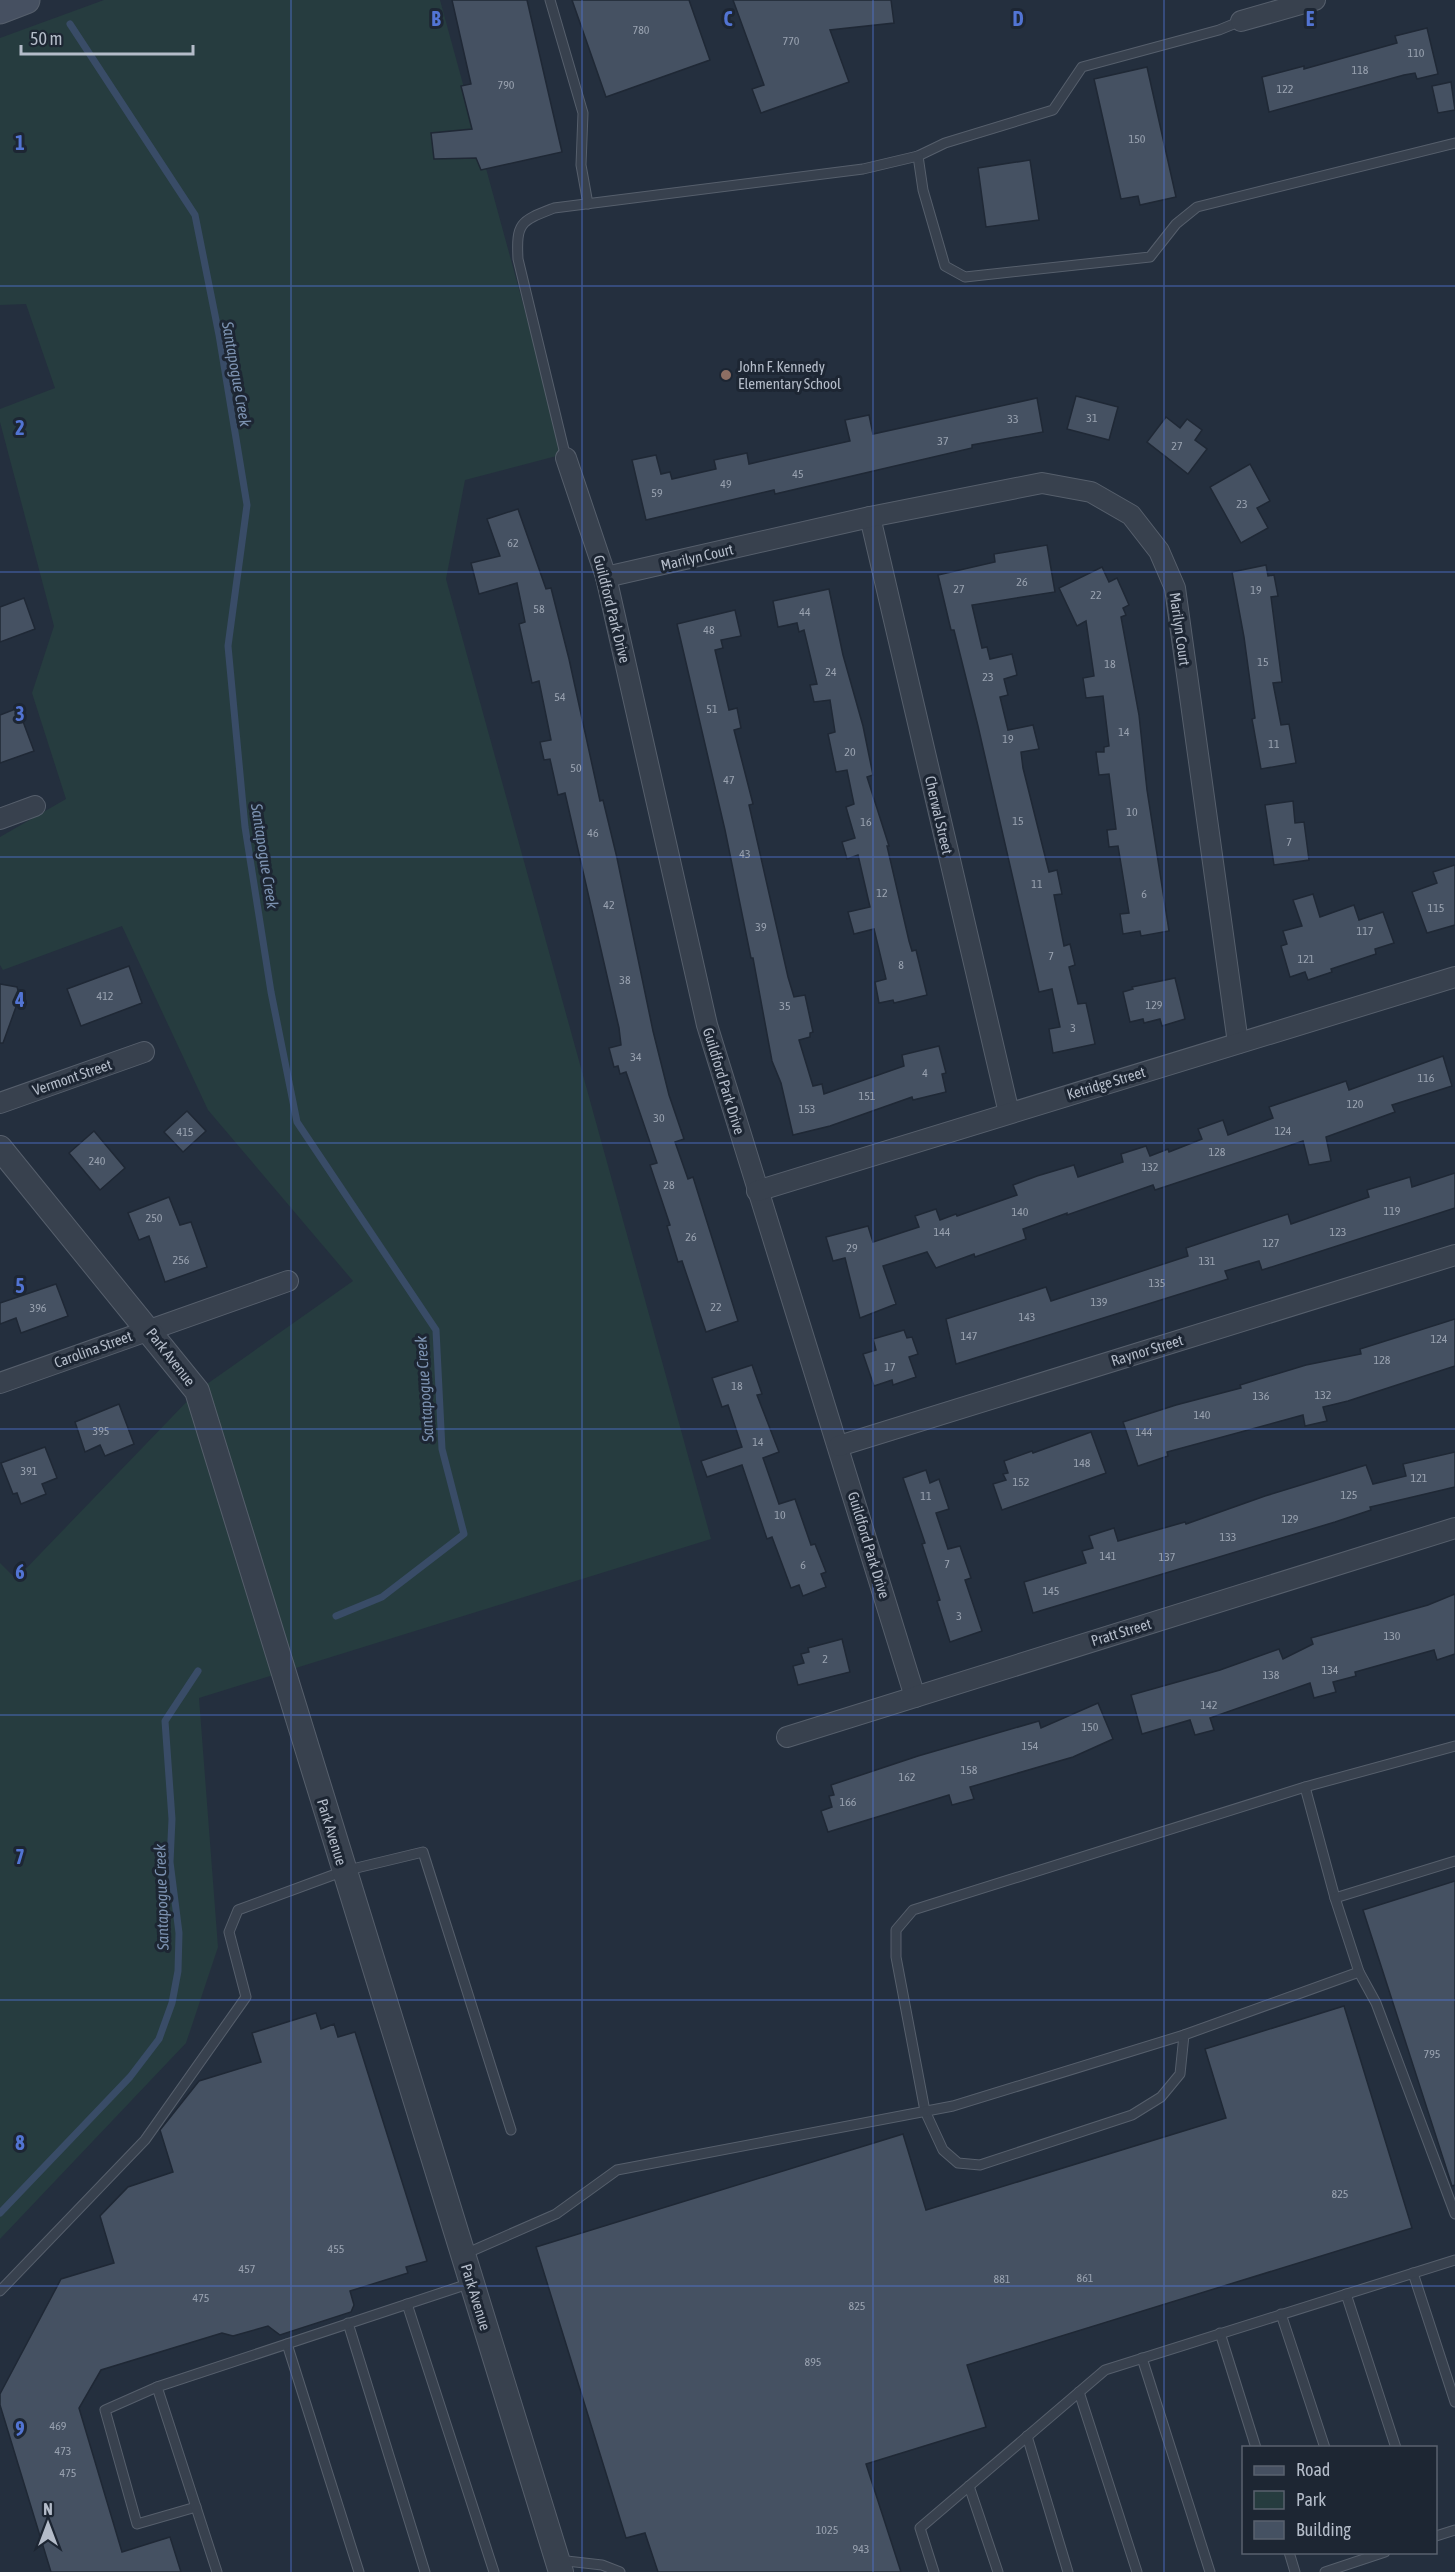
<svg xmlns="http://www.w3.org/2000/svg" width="1455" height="2572" font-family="'Asap Condensed',sans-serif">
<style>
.green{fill:#263c3f}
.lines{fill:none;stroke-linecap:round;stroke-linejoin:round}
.stream{stroke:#394c67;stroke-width:7}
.building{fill:#455162;stroke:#1f2835;stroke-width:1.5}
.service-casing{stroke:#565f6c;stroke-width:11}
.minor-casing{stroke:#565f6c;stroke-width:22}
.tertiary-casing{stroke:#565f6c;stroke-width:26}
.secondary-casing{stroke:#565f6c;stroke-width:29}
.service{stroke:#38414e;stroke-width:9}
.minor{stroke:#38414e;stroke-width:20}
.tertiary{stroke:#38414e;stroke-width:24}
.secondary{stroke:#465061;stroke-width:27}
.grid{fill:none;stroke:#5274d3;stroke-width:1.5;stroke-opacity:0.55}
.education-dot{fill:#8d6e63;stroke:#1d2633;stroke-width:2}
.labels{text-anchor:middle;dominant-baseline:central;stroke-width:6;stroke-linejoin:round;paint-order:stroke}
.number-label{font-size:12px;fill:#98a1af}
.poi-label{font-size:15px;fill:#b4bcc9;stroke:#1d2633;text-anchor:start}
.street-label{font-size:15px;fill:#b4bcc9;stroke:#1d2633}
.water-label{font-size:16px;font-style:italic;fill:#7c92b1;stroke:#1d2633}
.grid-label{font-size:20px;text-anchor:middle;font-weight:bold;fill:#5274d3;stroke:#1d2633;stroke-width:6;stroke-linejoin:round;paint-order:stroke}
</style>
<rect width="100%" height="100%" fill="#242f3e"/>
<path class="green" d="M104,0h336l124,454 -99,26 -19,99 265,960 -512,159 19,249 -32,96 -186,196v-676l16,16 181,-188 156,-110 -145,-171 -86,-184 -119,44 -3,-5v-128l66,-38 -34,-106 22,-67 -54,-204v-13l55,-21 -29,-84 -26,1v-267z"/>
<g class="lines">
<g class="stream">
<path d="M70,24l125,191 24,120 28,170 -19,141 17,181 26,165 26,130 139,208 6,119 22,85 -82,63 -46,19"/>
<path d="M0,2213l130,-136 29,-38 13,-36 6,-32 1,-38 -9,-71 2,-43 -7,-98 33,-50"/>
</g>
</g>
<g class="building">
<path d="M452,0h75l35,152 -81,18 -5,-12 -42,1 -3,-26 41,-4 -11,-43 10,-2z"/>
<path d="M572,0h117l21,60 -104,37z"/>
<path d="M733,0h158l3,23 -64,7 19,52 -88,31 -9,-24 12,-4z"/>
<path d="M1427,28l11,46 -21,5 -2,-6 -11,2 -135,37 -7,-35 42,-11v3l93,-26 -2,-7z"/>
<path d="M1147,67l29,130 -36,8 -2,-9 -17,3 -27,-120z"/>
<path d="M1451,82l4,28 -17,3 -6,-27z"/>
<path d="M1030,160l9,60 -53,7 -8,-59z"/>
<path d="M1076,396l42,11 -9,33 -42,-11z"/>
<path d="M1037,398l6,34 -71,13v3l-197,46 -1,-4 -128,30 -14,-60 24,-5 5,19 9,-2 2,7 44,-10 -2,-9 33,-7 2,11 101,-23 -5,-21 24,-5 4,19z"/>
<path d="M1166,417l14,11 7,-9 15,11 -7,10 12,9 -19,25 -41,-32z"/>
<path d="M1250,464l20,37 -13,7 11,20 -27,15 -31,-56z"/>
<path d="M518,509l28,80 5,-1 18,71 31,142 3,-1 14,58 36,173 16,64 15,44 -9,3 13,37 5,-2 45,144 -32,11 -24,-71 -4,1 -11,-36 3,-1 -20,-60 7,-2 -31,-91 -6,2 -2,-8 -4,1 -5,-19 12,-3 -2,-17 -54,-235 -7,2 -8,-36 -6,1 -4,-18 11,-2 -12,-59 -7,2 -13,-59 6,-2 -8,-39 -38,11 -8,-31 29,-7 -13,-37z"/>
<path d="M1047,545l8,47 -83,13 10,43 5,-1 3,12 22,-5 5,21 -13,4 4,16 -8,2 8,33 25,-5 6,24 -18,3 2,16 26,104 8,-2 5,24 -8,1 10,51 6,-2 5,21 -6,2 9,37 8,-1 9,41 -42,9 -4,-24 11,-2 -8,-38 -13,3 -61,-266 -24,-96h-3l-13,-55 57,-13 -1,-8z"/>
<path d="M1266,565l2,11 6,-1 4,21 -7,1 11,85 -9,1 8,42 8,-1 7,39 -35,6 -9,-50 3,-1 -11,-81 -12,-65z"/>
<path d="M1102,567l7,15 8,-4 12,27 -6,3 3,7 -5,2 18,98 8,75 22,141 -28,5 -1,-5 -17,3 -3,-20 9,-1 -11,-67 -9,1 -2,-17 9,-1 -7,-55 -10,1 -3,-23h8v-5l5,-1 -6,-50 -17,2 -3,-20 11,-2 -8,-55 -9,5 -18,-38z"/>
<path d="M829,589l14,66 20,71 10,49 -6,2 22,69h-2l22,95 3,10 4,-1 11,45 -33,8 -1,-3 -14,3 -4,-21 11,-3 -12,-50 -20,5 -6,-22 22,-5 -12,-52 -11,4 -5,-17 13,-4 -9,-31 8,-3 -7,-34 -11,2 -8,-38 7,-2 -5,-32 -16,2 -4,-17 7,-1 -13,-54 -5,2 -2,-9 -19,4 -5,-26z"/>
<path d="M24,598l11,31 -35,13v-35z"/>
<path d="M735,610l6,26 -20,4 2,8 -8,2 14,60 8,-2 4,20 -7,2 19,74 -4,1 39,172 6,20 11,-2 8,37 -3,1v4l-11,3 14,46 9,-2 2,10 80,-28 -2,-11 37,-9 7,27 -4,1 4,18 -33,8 -1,-3 -82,29 -37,9 -12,-52 -9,-22 -19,-103h-2l-26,-128 -48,-206z"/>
<path d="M18,708l16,43 -34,12v-48z"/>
<path d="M1293,801l2,22 9,-1 5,38 -35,5 -9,-60z"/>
<path d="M1455,865v60l-28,8 -15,-41 25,-9 -4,-11z"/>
<path d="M1313,894l7,23 34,-12 5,15 24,-8 11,31 -19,6 1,5 -45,15 1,3 -24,8 -3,-8 -15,5 -9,-31 6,-2 -4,-13 19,-5 -9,-26z"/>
<path d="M129,966l13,37 -61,23 -14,-37z"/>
<path d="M1175,978l10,41 -23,7 -2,-7 -16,4 -1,-4 -13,3 -7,-30 10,-3 -1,-2z"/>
<path d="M0,984l17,3 4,13 -4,4 -14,39h-3z"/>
<path d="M1443,1056l9,30 -60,19 3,7 -69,25 5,24 -22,4 -6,-24 -148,49 -2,-5 -86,30v-2l-44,16 3,10 -51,18 -1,-3 -38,14 -9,-16 -44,14 13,38 -36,14 -15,-60 -12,3 -7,-24 42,-11 5,16 46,-15 -4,-11 21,-7 4,11 16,-6 1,2 60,-21 -4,-10 24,-9 37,-11 4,12 45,-15 -2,-8 25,-8 4,10 18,-7 1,3 33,-13 -4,-10 25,-9 5,15 45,-17 -4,-11 77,-26 3,9z"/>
<path d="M187,1111l19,20 -23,21 -19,-20z"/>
<path d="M94,1131l31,37 -25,22 -31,-37z"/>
<path d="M1455,1173v35l-193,62 -3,-9 -34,10 3,8 -272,85 -10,-45 100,-32 5,14 137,-45 -2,-8 102,-34 3,10 78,-27 -2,-7 43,-13 2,10z"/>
<path d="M169,1197l11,28 11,-3 16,45 -42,15 -16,-46 -10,4 -11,-27z"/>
<path d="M56,1284l12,32 -47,17 -5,-15 -16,6v-21z"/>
<path d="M1455,1319v47l-107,35 -25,6 4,14 -22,5 -2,-11 -136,37 1,4 -30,10 -15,-44 53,-17 65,-17 -1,-3 66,-20 55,-11 -1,-5z"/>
<path d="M904,1330l3,8 5,-1 6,17 -9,3 7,20 -23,8 -1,-5 -18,6 -11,-32 13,-4 -3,-11z"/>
<path d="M752,1365l10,29 -5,1 22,57 -16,6 16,46 16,-5 16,46 4,-1 11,28 -5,2 5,13 -23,9 -4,-11 -8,3 -19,-51 -5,2 -25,-74 -35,12 -6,-16 41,-14 -14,-42 -6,2 -10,-29z"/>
<path d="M119,1404l15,40 -29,12 -5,-11 -15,7 -10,-30z"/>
<path d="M1091,1432l15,41 -104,37 -9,-26 13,-4 -3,-6 5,-1 -4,-12 28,-10 1,2z"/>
<path d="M45,1447l12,31 -15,6 4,10 -25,10 -4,-11 -4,1 -12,-31z"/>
<path d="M1455,1452v35l-85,20 1,3 -36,12 -302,91 -9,-31 62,-19 -4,-12 11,-3 -4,-12 25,-8 4,13 67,-19 1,2 79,-28 101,-31 7,19 33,-8 -3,-12z"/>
<path d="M926,1470l4,13 9,-4 10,30 -13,4 12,36 12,-3 11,32 -6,2 17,51 -32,11 -13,-41 3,-1 -18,-56 3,-1 -22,-65z"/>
<path d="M1455,1594v60l-18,6 -3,-10 -79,22 1,4 -23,6 3,10 -22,6 -4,-15 -100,35 4,12 -19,5 -5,-15 -48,14 -11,-39 89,-25 59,-21 4,10 30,-15 -2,-6 117,-33z"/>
<path d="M842,1639l8,33 -52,13 -5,-19 11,-3 -3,-9 8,-2 -1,-4z"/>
<path d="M1098,1703l15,36 -40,18 -103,30 4,12 -22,6 -3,-10 -121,37 -7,-21 11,-4 -3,-11 5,-1 -3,-10 87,-29 121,-35 2,7z"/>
<path d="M1455,1881v304l-3,1 -89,-276z"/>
<path d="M1344,2006l68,222 -445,137 19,62 -120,37 35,108h-243l-13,-39 -19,5 -90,-291 367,-113 23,76 300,-92 -21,-69z"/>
<path d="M316,2013l5,16 13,-5 4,13 17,-5 72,229 -21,6 2,6 -58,18 4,14 -3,7 -71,23 -12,-9 -35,10 -11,-3 -121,37 -22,38 43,144 48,-15 11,35h-130l-51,-167v-11l61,-115 53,-16 -14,-47 28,-29 45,-15 -13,-42 39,-49 62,-19 -9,-29z"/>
</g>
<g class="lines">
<defs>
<g id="service">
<path d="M550,0l33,113 -2,52 7,39"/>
<path d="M1241,21l-22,9 -137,37 -29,43 -108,33 -27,13 5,34 22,76 20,11 185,-20 26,-33 21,-17 258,-64"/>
<path d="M566,458l-48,-199c-2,-37 3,-38 36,-51l309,-39 55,-13"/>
<path d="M1305,1787l30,111"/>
<path d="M1359,1972l-24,-74 120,-37"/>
<path d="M1184,2035l-4,39 -19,23 -29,18 -152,50 -22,-2 -15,-13 -18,-39 -29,-154v-27l17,-20 392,-123 150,-41"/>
<path d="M465,2254l91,-40 61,-44 336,-64 231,-71 175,-63 17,31 79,211"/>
<path d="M1413,2273l42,129"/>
<path d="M0,2291l145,-151 101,-143 -17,-65 9,-22 106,-39 79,-19 88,278"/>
<path d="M1346,2294l50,154"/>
<path d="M407,2304l87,268"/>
<path d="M1281,2314l44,134"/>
<path d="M348,2323l77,249"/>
<path d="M1220,2333l36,115"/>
<path d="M287,2344l72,228"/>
<path d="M1142,2358l68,214"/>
<path d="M157,2387l-52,23 32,114 59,-17"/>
<path d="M1079,2392l58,180"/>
<path d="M1027,2436l41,136"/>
<path d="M969,2486l29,86"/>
<path d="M1436,2536l19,-6"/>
<path d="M1289,2552l6,20"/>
<path d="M558,2560l44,5 18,7"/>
<path d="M217,2572l-60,-185 314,-104"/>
<path d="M934,2572l-14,-44 185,-158 350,-110"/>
<path d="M1325,2572l60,-20"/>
</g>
<g id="minor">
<path d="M1241,21l74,-21"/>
<path d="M566,458l40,119 101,448 208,672"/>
<path d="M870,517l139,596"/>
<path d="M606,577l264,-60 172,-34 49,9 40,23 28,36 16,37 63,455"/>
<path d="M0,819l35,-13"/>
<path d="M0,1103l144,-51"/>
<path d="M757,1191l698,-214"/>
<path d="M0,1383l288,-102"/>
<path d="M839,1446l616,-191"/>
<path d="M787,1737l668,-209"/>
</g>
<path id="tertiary" d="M0,1148l197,243 364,1181"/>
<path id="secondary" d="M0,10l26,-10"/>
</defs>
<use href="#service" class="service-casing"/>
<use href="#minor" class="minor-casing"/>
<use href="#tertiary" class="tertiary-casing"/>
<use href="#secondary" class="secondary-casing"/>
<use href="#service" class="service"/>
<use href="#minor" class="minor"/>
<use href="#tertiary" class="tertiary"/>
<use href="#secondary" class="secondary"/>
</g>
<path class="grid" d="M291,0v2572M582,0v2572M873,0v2572M1164,0v2572M0,286h1455M0,572h1455M0,857h1455M0,1143h1455M0,1429h1455M0,1715h1455M0,2000h1455M0,2286h1455"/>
<circle class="education-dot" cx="726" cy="375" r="6"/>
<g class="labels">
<g class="number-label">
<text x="641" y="30">780</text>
<text x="791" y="41">770</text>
<text x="1416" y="53">110</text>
<text x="1360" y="70">118</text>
<text x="506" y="85">790</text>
<text x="1285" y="89">122</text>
<text x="1137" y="139">150</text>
<text x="1092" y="418">31</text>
<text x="1013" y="419">33</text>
<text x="943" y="441">37</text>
<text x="1177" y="446">27</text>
<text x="798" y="474">45</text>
<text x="726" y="484">49</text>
<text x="657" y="493">59</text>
<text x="1242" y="504">23</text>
<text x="513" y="543">62</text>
<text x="1022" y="582">26</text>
<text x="959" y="589">27</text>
<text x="1256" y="590">19</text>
<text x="1096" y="595">22</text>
<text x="539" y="609">58</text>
<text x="805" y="612">44</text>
<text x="709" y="630">48</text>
<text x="1263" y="662">15</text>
<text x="1110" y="664">18</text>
<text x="831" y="672">24</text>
<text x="988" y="677">23</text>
<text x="560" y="697">54</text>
<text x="712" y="709">51</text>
<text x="1124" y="732">14</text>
<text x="1008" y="739">19</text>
<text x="1274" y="744">11</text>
<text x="850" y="752">20</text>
<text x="576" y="768">50</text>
<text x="729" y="780">47</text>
<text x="1132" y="812">10</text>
<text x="1018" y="821">15</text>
<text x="866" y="822">16</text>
<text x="593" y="833">46</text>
<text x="1289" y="842">7</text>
<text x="745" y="854">43</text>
<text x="1037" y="884">11</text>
<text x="882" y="893">12</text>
<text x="1144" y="894">6</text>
<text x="609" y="905">42</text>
<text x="1436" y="908">115</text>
<text x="761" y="927">39</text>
<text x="1365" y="931">117</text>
<text x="1051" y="956">7</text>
<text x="1306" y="959">121</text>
<text x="901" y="965">8</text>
<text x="625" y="980">38</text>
<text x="105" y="996">412</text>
<text x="1154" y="1005">129</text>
<text x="785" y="1006">35</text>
<text x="1073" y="1028">3</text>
<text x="636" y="1057">34</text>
<text x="925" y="1073">4</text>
<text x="1426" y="1078">116</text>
<text x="867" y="1096">151</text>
<text x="1355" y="1104">120</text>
<text x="807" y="1109">153</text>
<text x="659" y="1118">30</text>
<text x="1283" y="1131">124</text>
<text x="185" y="1132">415</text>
<text x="1217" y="1152">128</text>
<text x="97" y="1161">240</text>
<text x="1150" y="1167">132</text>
<text x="669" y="1185">28</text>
<text x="1392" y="1211">119</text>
<text x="1020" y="1212">140</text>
<text x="154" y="1218">250</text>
<text x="942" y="1232">144</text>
<text x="1338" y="1232">123</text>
<text x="691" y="1237">26</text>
<text x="1271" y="1243">127</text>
<text x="852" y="1248">29</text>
<text x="181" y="1260">256</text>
<text x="1207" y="1261">131</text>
<text x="1157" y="1283">135</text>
<text x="1099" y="1302">139</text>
<text x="716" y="1307">22</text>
<text x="38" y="1308">396</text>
<text x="1027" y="1317">143</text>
<text x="969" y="1336">147</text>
<text x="1439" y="1339">124</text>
<text x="1382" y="1360">128</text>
<text x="890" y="1367">17</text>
<text x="737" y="1386">18</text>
<text x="1323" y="1395">132</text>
<text x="1261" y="1396">136</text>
<text x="1202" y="1415">140</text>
<text x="101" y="1431">395</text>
<text x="1144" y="1432">144</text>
<text x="758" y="1442">14</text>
<text x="1082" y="1463">148</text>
<text x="29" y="1471">391</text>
<text x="1419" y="1478">121</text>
<text x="1021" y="1482">152</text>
<text x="1349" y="1495">125</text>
<text x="926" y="1496">11</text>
<text x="780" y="1515">10</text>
<text x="1290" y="1519">129</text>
<text x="1228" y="1537">133</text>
<text x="1108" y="1556">141</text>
<text x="1167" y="1557">137</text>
<text x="947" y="1564">7</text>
<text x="803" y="1565">6</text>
<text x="1051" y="1591">145</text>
<text x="959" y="1616">3</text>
<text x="1392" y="1636">130</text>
<text x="825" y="1659">2</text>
<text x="1330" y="1670">134</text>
<text x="1271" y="1675">138</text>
<text x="1209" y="1705">142</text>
<text x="1090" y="1727">150</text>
<text x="1030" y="1746">154</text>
<text x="969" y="1770">158</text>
<text x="907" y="1777">162</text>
<text x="848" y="1802">166</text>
<text x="1432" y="2054">795</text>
<text x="1340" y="2194">825</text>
<text x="336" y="2249">455</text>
<text x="247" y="2269">457</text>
<text x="1085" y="2278">861</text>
<text x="1002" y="2279">881</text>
<text x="201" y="2298">475</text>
<text x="857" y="2306">825</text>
<text x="813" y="2362">895</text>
<text x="58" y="2426">469</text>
<text x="63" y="2451">473</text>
<text x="68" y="2473">475</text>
<text x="827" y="2530">1025</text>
<text x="861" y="2549">943</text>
</g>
<g class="poi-label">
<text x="738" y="366">John F. Kennedy<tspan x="738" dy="17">Elementary School</tspan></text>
</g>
<g class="street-label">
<text transform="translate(697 557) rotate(-13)">Marilyn Court</text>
<text transform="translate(612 609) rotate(76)">Guildford Park Drive</text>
<text transform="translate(1180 629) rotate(82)">Marilyn Court</text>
<text transform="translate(939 815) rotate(77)">Cherwal Street</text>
<text transform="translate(72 1077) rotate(-19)">Vermont Street</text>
<text transform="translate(724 1081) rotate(73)">Guildford Park Drive</text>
<text transform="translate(1106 1083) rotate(-17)">Ketridge Street</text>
<text transform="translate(93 1349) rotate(-20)">Carolina Street</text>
<text transform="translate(1147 1350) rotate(-17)">Raynor Street</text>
<text transform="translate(171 1357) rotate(52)">Park Avenue</text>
<text transform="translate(869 1545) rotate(73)">Guildford Park Drive</text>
<text transform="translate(1121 1632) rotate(-17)">Pratt Street</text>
<text transform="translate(332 1832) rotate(73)">Park Avenue</text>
<text transform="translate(476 2297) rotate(73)">Park Avenue</text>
</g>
<g class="water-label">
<text transform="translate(237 374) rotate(80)">Santapogue Creek</text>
<text transform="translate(265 856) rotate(81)">Santapogue Creek</text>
<text transform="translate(424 1389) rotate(-94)">Santapogue Creek</text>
<text transform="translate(161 1897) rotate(-92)">Santapogue Creek</text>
</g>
</g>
<g class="grid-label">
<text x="436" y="26">B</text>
<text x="728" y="26">C</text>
<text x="1018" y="26">D</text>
<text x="1310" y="26">E</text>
<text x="20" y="150">1</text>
<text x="20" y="435">2</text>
<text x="20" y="721">3</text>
<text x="20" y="1007">4</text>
<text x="20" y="1293">5</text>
<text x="20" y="1579">6</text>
<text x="20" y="1864">7</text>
<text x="20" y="2150">8</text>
<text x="20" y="2436">9</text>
</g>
<rect x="1242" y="2446" width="195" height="108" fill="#1d2633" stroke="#59626f" stroke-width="1.5"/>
<rect x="1254" y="2466" width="30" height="9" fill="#465061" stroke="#59626f" stroke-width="1.5"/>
<text x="1296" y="2476" font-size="18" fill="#b4bcc9">Road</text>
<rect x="1254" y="2491" width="30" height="18" fill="#263c3f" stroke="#59626f" stroke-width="1.5"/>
<text x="1296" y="2506" font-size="18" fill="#b4bcc9">Park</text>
<rect x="1254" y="2521" width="30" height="18" fill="#455162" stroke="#59626f" stroke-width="1.5"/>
<text x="1296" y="2536" font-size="18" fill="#b4bcc9">Building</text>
<g transform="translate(48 2524)" stroke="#1d2633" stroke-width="4.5" paint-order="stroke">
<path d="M0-4.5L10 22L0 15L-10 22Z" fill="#b4bcc9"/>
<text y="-9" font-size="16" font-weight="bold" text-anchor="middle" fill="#b4bcc9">N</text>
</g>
<path d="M21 45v9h172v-9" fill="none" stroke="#b4bcc9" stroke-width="3"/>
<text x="30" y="45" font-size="18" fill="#b4bcc9" stroke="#1d2633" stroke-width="4.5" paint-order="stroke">50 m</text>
</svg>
